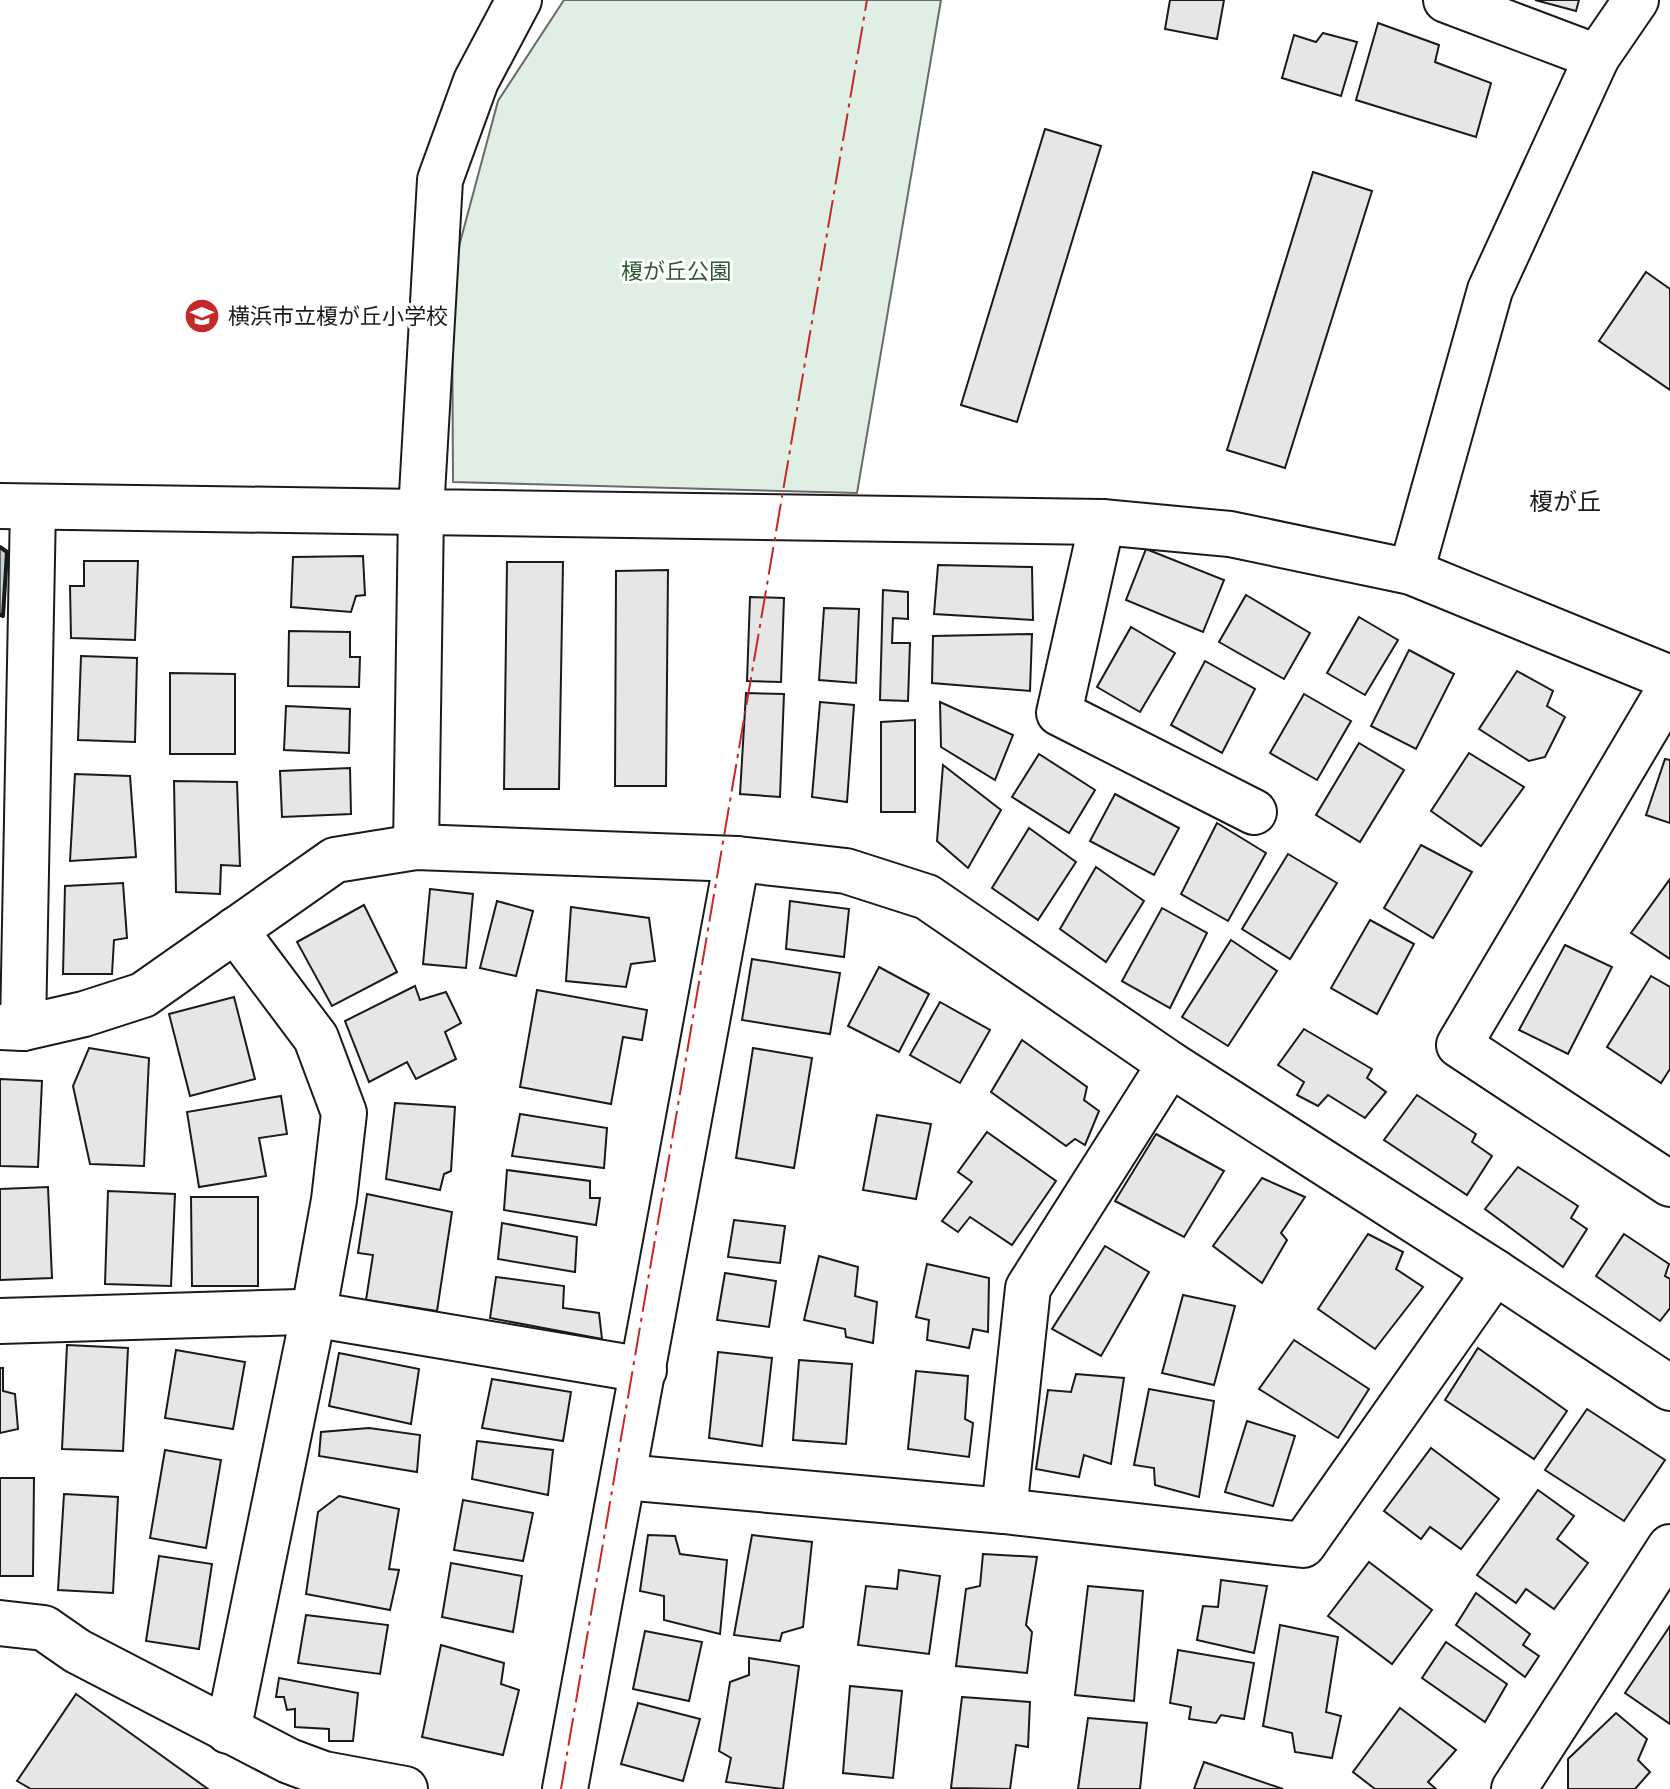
<svg xmlns="http://www.w3.org/2000/svg" width="1670" height="1789" font-family="Rubik,'Noto Sans JP',sans-serif">
<style>
.green{fill:#e0efe3;stroke:#6a6a6a;stroke-width:2}
.water{fill:#c6d2dc;stroke:#6a6a6a;stroke-width:2}
.building{fill:#e6e6e6;stroke:#1a1a1a;stroke-width:2}
.lines{fill:none;stroke-linecap:round;stroke-linejoin:round}
.street-casing{stroke:#1a1a1a;stroke-width:48}
.secondary-casing{stroke:#1a1a1a;stroke-width:48}
.street{stroke:#fff;stroke-width:44}
.secondary{stroke:#fff;stroke-width:44}
.wall{stroke:#1a1a1a;stroke-width:4}
.power{stroke:#c62828;stroke-width:2;stroke-dasharray:28 6 4 6;stroke-linecap:butt}
.labels{text-anchor:middle;dominant-baseline:central;stroke-width:6;stroke-linejoin:round;paint-order:stroke}
.park-label{font-size:22px;fill:#2b5a34;stroke:#fff}
.poi-label{font-size:22px;fill:#1a1a1a;stroke:#fff;text-anchor:start}
.neighbourhood-label{font-size:24px;fill:#1a1a1a;stroke:#fff}
</style>
<rect width="100%" height="100%" fill="#fff"/>
<path class="green" d="M564,0h377l-84,493 -404,-11 -1,-192 6,-40 40,-149z"/>
<path class="water" d="M0,547l7,5 -4,64 -3,-1z"/>
<g class="building">
<path d="M1170,0h54l-7,39 -52,-10z"/>
<path d="M1535,0h44l-3,11z"/>
<path d="M1378,23l61,22 -4,17 56,21 -15,54 -120,-37z"/>
<path d="M1323,33l34,9 -16,54 -59,-18 12,-43 22,7z"/>
<path d="M1045,129l56,17 -84,276 -56,-17z"/>
<path d="M1313,172l59,19 -87,277 -58,-18z"/>
<path d="M1646,272l24,17v101l-71,-49z"/>
<path d="M1146,549l78,31 -21,52 -77,-32z"/>
<path d="M363,556l2,39 -9,1 -5,16 -60,-5 2,-50z"/>
<path d="M84,561h54l-3,79 -64,-2 -1,-52h14z"/>
<path d="M507,562h56l-4,227h-55z"/>
<path d="M938,565l94,2 1,53 -99,-6z"/>
<path d="M668,570l-2,216h-51l1,-215z"/>
<path d="M883,590l25,2v27l-15,-1 -1,25h18l-2,58 -28,-1z"/>
<path d="M1246,595l64,38 -26,46 -65,-37z"/>
<path d="M750,597l34,1 -3,84 -34,-1z"/>
<path d="M824,608l35,1 -3,74 -37,-3z"/>
<path d="M1359,617l39,23 -33,55 -38,-22z"/>
<path d="M1131,627l44,26 -35,59 -43,-25z"/>
<path d="M289,631l61,1v25h10l-1,30 -71,-1z"/>
<path d="M1032,634l-2,57 -98,-8 1,-47z"/>
<path d="M1409,650l45,24 -38,75 -45,-23z"/>
<path d="M81,656l56,2 -2,84 -57,-2z"/>
<path d="M1205,661l50,28 -33,64 -51,-28z"/>
<path d="M1517,671l36,20 -6,15 18,11 -20,40 -16,4 -50,-32z"/>
<path d="M170,673l65,1v80h-65z"/>
<path d="M746,693l38,1 -4,103 -40,-3z"/>
<path d="M1304,694l47,27 -34,59 -47,-27z"/>
<path d="M820,702l34,3 -7,97 -35,-5z"/>
<path d="M940,702l73,33 -18,45 -54,-33z"/>
<path d="M286,706l64,3 -1,44 -65,-3z"/>
<path d="M915,720v92h-34v-90z"/>
<path d="M1359,743l45,27 -44,72 -44,-27z"/>
<path d="M1469,753l55,34 -43,59 -50,-35z"/>
<path d="M1039,754l56,36 -26,43 -57,-36z"/>
<path d="M1665,759l5,1v63l-24,-8z"/>
<path d="M943,765l58,45 -33,58 -31,-27z"/>
<path d="M350,768l1,46 -69,3 -2,-46z"/>
<path d="M75,774l55,2 6,81 -66,4z"/>
<path d="M174,781l63,1 3,84 -19,-1 -1,29 -44,-2z"/>
<path d="M1115,794l64,34 -25,47 -64,-34z"/>
<path d="M1217,823l49,30 -38,68 -47,-27z"/>
<path d="M1029,828l47,34 -38,58 -46,-32z"/>
<path d="M1421,845l51,27 -39,66 -49,-30z"/>
<path d="M1288,854l49,29 -47,76 -48,-30z"/>
<path d="M1096,867l48,34 -38,61 -46,-33z"/>
<path d="M1670,879v80l-39,-26z"/>
<path d="M123,883l4,55 -13,2 -2,34h-49l2,-88z"/>
<path d="M430,889l43,5 -7,74 -43,-4z"/>
<path d="M497,901l36,10 -17,65 -36,-8z"/>
<path d="M790,901l59,8 -5,48 -58,-8z"/>
<path d="M364,905l33,67 -65,34 -35,-64z"/>
<path d="M571,907l78,11 6,43 -24,3 -5,23 -60,-6z"/>
<path d="M1162,908l45,25 -37,75 -48,-27z"/>
<path d="M1370,920l44,24 -37,70 -46,-26z"/>
<path d="M1231,940l46,31 -49,75 -46,-29z"/>
<path d="M1565,945l47,22 -44,87 -49,-24z"/>
<path d="M752,959l88,14 -10,61 -88,-14z"/>
<path d="M879,967l50,27 -30,58 -51,-26z"/>
<path d="M1651,976l19,11v82l-9,14 -54,-36z"/>
<path d="M415,986l5,14 26,-8 15,31 -16,9 11,27 -40,20 -9,-17 -38,20 -24,-61z"/>
<path d="M537,990l110,20 -5,30 -19,-3 -12,67 -91,-17z"/>
<path d="M234,997l21,82 -65,17 -21,-82z"/>
<path d="M940,1002l50,28 -30,53 -50,-28z"/>
<path d="M1304,1029l68,40 -5,9 19,14 -21,26 -37,-23 -10,11 -21,-11 7,-13 -26,-17z"/>
<path d="M1022,1040l65,47 -3,13 15,11 -14,34 -10,-6 -9,7 -75,-54z"/>
<path d="M89,1048l60,10 -5,108 -54,-2 -17,-78z"/>
<path d="M753,1048l59,10 -18,110 -58,-10z"/>
<path d="M0,1079l42,2 -4,86 -38,-1z"/>
<path d="M1417,1095l59,39 -4,8 20,14 -25,39 -83,-55z"/>
<path d="M281,1096l6,38 -28,4 7,38 -67,11 -12,-75z"/>
<path d="M395,1103l60,4 -4,64 -7,3 -4,16 -54,-11z"/>
<path d="M520,1114l87,14 -3,40 -92,-12z"/>
<path d="M877,1115l54,9 -15,75 -53,-9z"/>
<path d="M987,1132l69,49 -44,64 -42,-28 -12,15 -16,-11 30,-39 -14,-10z"/>
<path d="M1156,1134l68,37 -40,66 -69,-36z"/>
<path d="M1518,1167l60,39 -7,12 16,11 -24,38 -78,-58z"/>
<path d="M507,1170l83,11v17h10l-4,27 -92,-15z"/>
<path d="M1262,1178l43,19 -24,36 6,7 -25,43 -49,-37z"/>
<path d="M48,1187l4,91 -52,2v-91z"/>
<path d="M108,1191l67,3 -4,92 -66,-2z"/>
<path d="M367,1194l85,18 -15,99 -71,-11 7,-45 -15,-2z"/>
<path d="M191,1197h67v89h-66z"/>
<path d="M734,1220l51,6 -5,37 -52,-6z"/>
<path d="M502,1223l75,14 -2,35 -77,-13z"/>
<path d="M1368,1234l35,18 -7,17 27,18 -48,62 -57,-40z"/>
<path d="M1624,1234l45,30 -4,12 5,3v29l-10,13 -64,-45z"/>
<path d="M1105,1246l44,26 -48,84 -49,-27z"/>
<path d="M819,1256l39,11 -3,29 22,6 -4,41 -27,-6 -1,-8 -41,-9z"/>
<path d="M927,1264l62,14 -1,54 -15,-3 -4,19 -42,-8 2,-20 -13,-3z"/>
<path d="M725,1273l51,8 -7,46 -52,-7z"/>
<path d="M496,1277l68,9 -1,22 36,5 3,26 -112,-21z"/>
<path d="M1183,1295l52,11 -21,79 -52,-12z"/>
<path d="M1294,1340l75,49 -31,49 -79,-49z"/>
<path d="M67,1345l61,3 -5,103 -61,-2z"/>
<path d="M1478,1348l89,63 -33,48 -89,-59z"/>
<path d="M176,1350l69,12 -12,67 -68,-11z"/>
<path d="M718,1352l54,6 -10,88 -53,-8z"/>
<path d="M339,1353l80,16 -8,55 -82,-18z"/>
<path d="M799,1360l53,4 -6,80 -53,-4z"/>
<path d="M0,1368h3v23l12,3 3,35 -18,4z"/>
<path d="M916,1371l52,5 -3,43 8,4 -4,34 -61,-8z"/>
<path d="M1076,1374l48,4 -13,86 -27,-9 -5,22 -43,-8 12,-79 23,2z"/>
<path d="M492,1379l79,13 -8,49 -81,-13z"/>
<path d="M1149,1389l65,12 -15,96 -44,-12 -1,-17 -20,-3z"/>
<path d="M1587,1409l78,51 -41,61 -79,-51z"/>
<path d="M1247,1421l48,15 -22,70 -48,-14z"/>
<path d="M369,1428l51,7 -3,37 -98,-16 2,-24z"/>
<path d="M477,1441l76,9 -5,45 -76,-16z"/>
<path d="M1431,1448l68,51 -38,50 -31,-22 -9,12 -37,-28z"/>
<path d="M165,1450l56,10 -15,88 -56,-10z"/>
<path d="M0,1478h34l-1,98h-33z"/>
<path d="M1538,1490l36,26 -17,23 31,24 -34,46 -28,-20 -10,14 -39,-28z"/>
<path d="M64,1494l54,3 -5,96 -55,-3z"/>
<path d="M339,1496l60,13 -10,60 10,1 -9,40 -84,-16 12,-82z"/>
<path d="M463,1500l70,13 -10,48 -69,-11z"/>
<path d="M648,1535l27,1 5,18 47,6 -7,74 -56,-14v-24l-24,-5z"/>
<path d="M752,1535l60,7 -9,85 -21,6 -2,8 -46,-6z"/>
<path d="M983,1554l54,3 -11,68 6,7 -5,41 -71,-7 10,-77 14,-3z"/>
<path d="M159,1556l53,8 -13,85 -53,-8z"/>
<path d="M1369,1562l63,48 -40,54 -64,-48z"/>
<path d="M451,1563l71,13 -9,56 -71,-15z"/>
<path d="M899,1570l41,6 -11,78 -71,-9 8,-59 31,3z"/>
<path d="M1221,1580l46,6 -13,67 -57,-13 6,-34 15,1z"/>
<path d="M1088,1586l55,5 -9,110 -59,-6z"/>
<path d="M1476,1593l54,41 -7,11 16,11 -14,21 -69,-52z"/>
<path d="M306,1615l82,10 -8,49 -82,-11z"/>
<path d="M1280,1625l58,12 -12,75 15,4 -9,42 -37,-6 -3,-19 -29,-7z"/>
<path d="M1670,1626v98l-45,-31z"/>
<path d="M645,1631l57,11 -13,59 -56,-12z"/>
<path d="M1446,1642l61,42 -22,38 -63,-44z"/>
<path d="M441,1645l63,18 -3,21 18,6 -16,65 -81,-18z"/>
<path d="M1178,1650l76,13 -10,56 -23,-4 -5,8 -27,-4 2,-12 -21,-4z"/>
<path d="M749,1658l50,8 -16,123 -57,-7 5,-24 -12,-7 11,-69 19,-7z"/>
<path d="M279,1678l79,15 -5,48h-24v-12l-34,-2v-18l-8,1 -3,-13h-8z"/>
<path d="M850,1686l52,5 -9,87 -50,-5z"/>
<path d="M76,1694l132,95h-177l-14,-8z"/>
<path d="M962,1697l68,5 -2,45 -12,-2 -6,44 -59,-1z"/>
<path d="M638,1703l62,16 -17,62 -62,-17z"/>
<path d="M1400,1708l56,42 -28,32 8,7h-61l-22,-17z"/>
<path d="M1616,1713l31,26 -9,21 12,12 -15,17h-67v-30z"/>
<path d="M1088,1718l59,5 -7,66h-62z"/>
<path d="M1204,1762l79,27h-89z"/>
</g>
<g class="lines">
<defs>
<g id="street">
<path d="M1446,0l151,57"/>
<path d="M1102,522l-43,191 195,99"/>
<path d="M1411,572l79,-282 107,-233 39,-57"/>
<path d="M1670,688l-211,357 211,139"/>
<path d="M416,847l5,-335"/>
<path d="M0,1027l23,1 61,-14 59,-19 192,-135 81,-13 321,12 109,12 81,26 243,167 325,208 175,116"/>
<path d="M23,1028l10,-521"/>
<path d="M0,1321l300,-9 344,58"/>
<path d="M624,1477l380,34 299,34 192,-273"/>
<path d="M1004,1511l24,-223 142,-224"/>
<path d="M0,1623l44,5 33,23 212,110 35,13 81,15"/>
<path d="M228,1731l85,-415 21,-116 10,-87 -28,-75 -81,-108"/>
<path d="M565,1789l172,-930"/>
<path d="M1514,1789l156,-242"/>
</g>
<g id="secondary">
<path d="M519,0l-43,81 -36,99 -19,332 681,10 128,12 181,38 259,106"/>
<path d="M0,506l421,6"/>
</g>
</defs>
<use href="#street" class="street-casing"/>
<use href="#secondary" class="secondary-casing"/>
<use href="#street" class="street"/>
<use href="#secondary" class="secondary"/>
<path class="wall" d="M0,547l7,5 -4,64 -3,-1"/>
<path class="power" d="M561,1789l306,-1789"/>
</g>
<defs>
<symbol id="school-disc" viewBox="-11 -11 22 22"><circle r="9.5" fill="#c62828" stroke="#fff"/><path d="M0-5L7-2L0 1L-7-2ZM-4 1L0 2.5L4 1V4Q0 6-4 4Z" fill="#fff"/></symbol>
</defs>
<g fill-rule="evenodd">
<use href="#school-disc" x="182" y="296" width="40" height="40"/>
</g>
<g class="labels">
<g class="park-label">
<text x="676" y="271">榎が丘公園</text>
</g>
<g class="poi-label">
<text x="228" y="316">横浜市立榎が丘小学校</text>
</g>
<g class="neighbourhood-label">
<text x="1565" y="502">榎が丘</text>
</g>
</g>
</svg>
